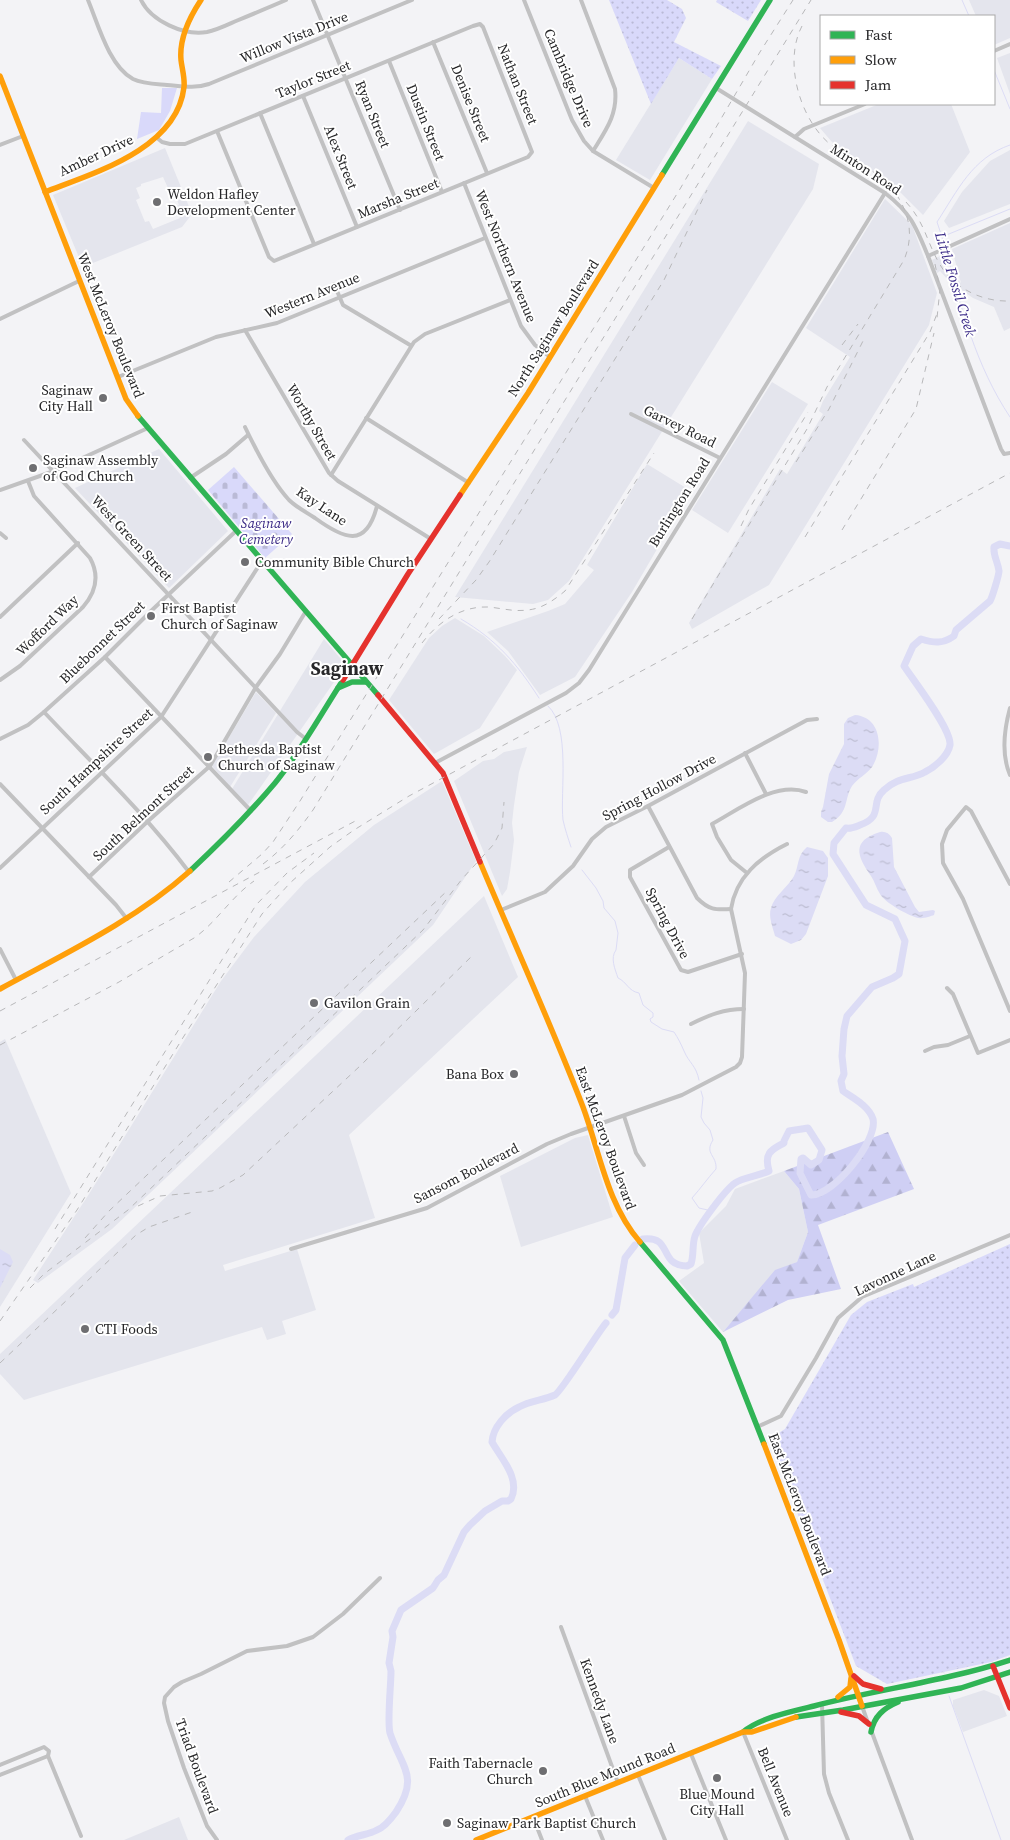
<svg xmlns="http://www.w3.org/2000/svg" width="1010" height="1840" font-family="'Source Serif 4',serif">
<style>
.built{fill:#e4e5ed;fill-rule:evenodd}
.grass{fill:url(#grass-dots)}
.forest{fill:url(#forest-firs)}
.cemetery{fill:url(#cemetery-stones)}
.green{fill:#d9d9fa}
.water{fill:url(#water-ripples)}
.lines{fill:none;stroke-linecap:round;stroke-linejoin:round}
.stream{stroke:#dcdcf5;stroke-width:1}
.river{stroke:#dcdcf5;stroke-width:7}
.street{stroke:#c1c1c2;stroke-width:4}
.fast{stroke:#30b455;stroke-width:5.5}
.slow{stroke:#ff9f0a;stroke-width:5.5}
.jam{stroke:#e5322d;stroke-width:5.5}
.rail{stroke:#b8b8ba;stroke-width:1;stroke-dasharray:6 6;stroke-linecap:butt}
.poi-dot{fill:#6e6e71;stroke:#fff;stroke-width:2}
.labels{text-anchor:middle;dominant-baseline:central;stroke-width:4;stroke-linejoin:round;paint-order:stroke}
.street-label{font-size:14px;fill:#272729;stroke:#fff}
.poi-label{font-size:14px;fill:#272729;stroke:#fff;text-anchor:start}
.park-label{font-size:14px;font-style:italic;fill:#392885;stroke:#fff}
.water-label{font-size:15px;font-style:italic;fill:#3c2c89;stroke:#fff}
.district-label{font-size:19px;font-weight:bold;fill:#272729;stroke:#fff}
</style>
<defs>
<pattern id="grass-dots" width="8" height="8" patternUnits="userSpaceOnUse" patternTransform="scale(1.25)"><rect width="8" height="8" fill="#d9d9fa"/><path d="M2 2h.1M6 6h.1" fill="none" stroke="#babad6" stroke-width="1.8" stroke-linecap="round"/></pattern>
<pattern id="forest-firs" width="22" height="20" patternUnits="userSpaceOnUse" patternTransform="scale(1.25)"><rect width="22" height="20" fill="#cfcff4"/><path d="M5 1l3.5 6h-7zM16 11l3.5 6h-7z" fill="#b2b2d1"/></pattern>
<pattern id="cemetery-stones" width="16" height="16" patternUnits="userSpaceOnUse" patternTransform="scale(1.25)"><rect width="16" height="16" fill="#d9d9fa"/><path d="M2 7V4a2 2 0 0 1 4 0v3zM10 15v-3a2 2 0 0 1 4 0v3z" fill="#babad6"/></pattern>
<pattern id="water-ripples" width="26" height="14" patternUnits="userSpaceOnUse" patternTransform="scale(1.25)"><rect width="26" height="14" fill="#dcdcf5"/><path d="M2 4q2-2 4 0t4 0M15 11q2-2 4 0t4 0" fill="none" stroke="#bdbdd2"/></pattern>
</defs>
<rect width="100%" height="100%" fill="#f3f3f6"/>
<g class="built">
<path d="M969,0h41v38l-16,7v-29h-18z"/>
<path d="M1010,53v41l-13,-36z"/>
<path d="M679,58l33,21 -62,101 -34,-20z"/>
<path d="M879,104h72l19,48 -47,63 -33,-33 -43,-28 -15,-12 -12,-14z"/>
<path d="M748,121l71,43 -6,25 -244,392 -21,19 -15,4 -78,-7z"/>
<path d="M165,148l27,66 -10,13 -99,40 -30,-72zM163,177l5,11 4,-1 7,18 -4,2 5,11 -27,11 -4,-8 -4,1 -9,-22 4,-2 -4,-10 5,-2v-2z"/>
<path d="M1010,150v54l-61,24 -5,-7 18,-29 28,-31z"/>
<path d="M885,199l27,26 25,68 -8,32 -160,260 -77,44 -3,-6 91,-154 7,5 36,-60 -4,-3 4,-10 27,-44 -44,-29z"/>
<path d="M1010,223v105l-6,3 -10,-24 -21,-9 -23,-16 -10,-11 -3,2 -5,-13 8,-4 3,11 18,16 -9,-34z"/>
<path d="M772,382l36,22 -80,129 -36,-23z"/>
<path d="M159,449l69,82 -59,57 -94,-100z"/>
<path d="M647,464l44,27 -59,101 -57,85 -35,18 -32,-44 -21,-19 61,-21 17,-7 29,-34 -7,-5z"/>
<path d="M455,618l29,18 21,20 12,14 -37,58 -46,26 -45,-54 40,-62 13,-12z"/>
<path d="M324,639l22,26 -98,140 -16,-16z"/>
<path d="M256,692l20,21 -46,74 -18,-21z"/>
<path d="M527,747l-8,25 -5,33 -2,18 2,17 -4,32 -3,17 -5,7 -48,-115 29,-20 11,-2 10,-7z"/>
<path d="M442,781l34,80 -43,64 -321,304 -74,54 -5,-3 56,-86 132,-213 33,-44 51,-55 69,-57z"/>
<path d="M484,896l34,81 -169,158 26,83 -152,47 2,6 72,-22 19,61 -34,11 4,13 -19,6 -5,-13 -238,73 -24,-26v-20z"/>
<path d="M5,1039l66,154 -71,114v-265z"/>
<path d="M588,1135l25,82 -92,30 -21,-71 75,-38z"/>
<path d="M784,1171l15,18 9,43 -11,30 -22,9 -52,61 -44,-51 25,-18 -5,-30 27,-27 9,-17z"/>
<path d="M984,1690l15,6 8,20 -44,16 -10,-26v-6z"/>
<path d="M179,1817l9,23h-64z"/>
</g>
<g class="grass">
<path d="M609,0h58l15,9 4,9 -12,24 47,24 -9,13 -33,-21 -28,46z"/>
<path d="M717,0h44l-13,21 -32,-19z"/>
<path d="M1010,1244v411l-19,7 -104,22 -31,-18 -87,-227 16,-10 66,-114 16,-13 46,-18 1,3z"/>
</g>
<path class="forest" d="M888,1132l26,57 -96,36 23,64 -53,11 -65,32 52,-62 22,-8 11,-30 -9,-43 -15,-18z"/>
<path class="cemetery" d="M234,467l58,67 -27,24 -57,-68z"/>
<path class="green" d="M162,88h15l-7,23 -11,19 -22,9 4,-27 20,1z"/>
<g class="water">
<path d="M855,715c26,2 29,33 17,52 -5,7 -14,11 -20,19 -8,13 -3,26 -20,36h-4l-7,-5v-5l2,-5 6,-33 15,-30v-20l4,-6z"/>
<path d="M880,832c5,-1 9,1 12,6l2,29 21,40 4,5 14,-2 2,1 -1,4c-3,1 -11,4 -15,3 -9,-1 -35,-16 -39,-24 -4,-6 -5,-12 -9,-18 -14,-20 -20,-35 9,-44z"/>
<path d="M807,847l16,4 5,7v18l-22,58 -5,6 -10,4 -16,-8c-2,-8 -7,-20 -4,-28 3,-12 17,-21 23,-32 5,-10 3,-21 13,-29z"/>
<path d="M0,1249l10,6 3,7 -13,26z"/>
</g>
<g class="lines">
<g class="stream">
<path d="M962,0l7,16"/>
<path d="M994,70l16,39"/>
<path d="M944,236l66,-27"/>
<path d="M945,246l-8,-24c21,-32 35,-64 73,-77"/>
<path d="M946,250c15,58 30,116 64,167"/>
<path d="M461,619c36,21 56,45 78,79"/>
<path d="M548,706c23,21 12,86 15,114 2,9 5,18 8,27"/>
<path d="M582,870l14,18 7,13 1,7 11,13 3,12 -2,17c-6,8 -1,19 2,28 9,4 10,13 21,15l4,12 10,8v4l-3,2 1,3 11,7 12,3c4,6 7,12 10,19 5,12 12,14 15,29"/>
<path d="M701,1091l2,7 -2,19 3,6 6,7 3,10c-9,14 4,15 3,29 -9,10 -15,19 -24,29l7,10 13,3"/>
<path d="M944,1673l-1,-2 51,-13"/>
<path d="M949,1696l52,144"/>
</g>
<g class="river">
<path d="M643,1239c30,-4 15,27 44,27l4,-2c3,-9 1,-19 4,-28 4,-11 30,-46 40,-53 8,-6 24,-7 34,-12 -5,-17 1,-21 15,-28v-2l5,-10 19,-3 14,22 -3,10 -8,5 -8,-7 -2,1 -1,14 11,22c22,1 67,-54 62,-76 -4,-13 -20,-21 -30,-28l-2,-10 3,-7 -2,-18 2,-27 3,-13 25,-29 21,-9 6,-4 6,-33 -10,-22 -29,-14 -33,-51 1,-11 12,-15c5,1 9,-1 14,-3 25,-9 9,-22 24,-35 15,-14 27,-10 41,-18 10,-5 23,-16 25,-27 2,-15 -36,-64 -46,-79l9,-20 8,-7c13,4 22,5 33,-3l2,-6 34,-29c2,-3 9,-26 9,-30 -1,-9 -6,-15 -5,-24l6,-3 10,2"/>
<path d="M612,1315l4,-5 9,-52 10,-13"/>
<path d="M348,1840c9,-5 20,-5 29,-10 8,-3 14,-11 19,-18 24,-36 5,-45 -6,-79 -3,-11 1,-48 1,-62l-2,-8 4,-26 -1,-6 9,-21 32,-22 5,-8 6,-5 20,-43 6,-7 15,-14 17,-10h6l3,-2c10,-20 -10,-41 -19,-57 1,-15 14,-29 27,-35 11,-6 25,-7 36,-12 7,-4 41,-60 51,-72"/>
</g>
<g class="street">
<path d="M88,0c10,24 21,66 45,79 10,5 23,5 34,6 14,1 27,4 42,-1l203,-84"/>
<path d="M141,0c10,21 43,36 66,32 10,-2 20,-7 29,-11 17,-7 34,-14 50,-21"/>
<path d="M313,0l87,210"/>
<path d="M524,0l48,120 12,21 9,10 61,37"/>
<path d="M581,0l34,89c3,25 -9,41 -22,62"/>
<path d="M433,42l54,131"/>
<path d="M994,51l16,-7"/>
<path d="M389,61l53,131"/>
<path d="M716,88l169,105c26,20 31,34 43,63l73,193 3,5 6,-1"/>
<path d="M303,96l54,131"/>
<path d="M260,113l54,131"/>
<path d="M156,137l6,5 8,2h15l288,-118 7,-2 3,3 49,125 -4,5 -254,104 -5,-4 -52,-126"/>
<path d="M795,137l9,-8 61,-25"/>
<path d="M0,145l23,-9"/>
<path d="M464,183l57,143 14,19 15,12"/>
<path d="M928,256l82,-37"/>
<path d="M334,284l9,21 67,40"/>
<path d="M0,319l79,-38"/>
<path d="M245,330l84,143 9,8 93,58"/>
<path d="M118,377l98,-40 61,-14 208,-85"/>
<path d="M631,414l89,44"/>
<path d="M366,418l103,65"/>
<path d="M245,427c10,21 28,56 44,73 7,7 17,12 26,18 29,21 51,31 62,-12"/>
<path d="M24,440l273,292 9,7"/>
<path d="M331,475l83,-133 11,-8 85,-34"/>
<path d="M190,478l36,-24 22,-19"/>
<path d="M0,490l54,-19 94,-43"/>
<path d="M0,533l6,5"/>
<path d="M0,617l78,-74"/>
<path d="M105,657l146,154"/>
<path d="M0,680l20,-14 63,-59c13,-15 17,-31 7,-49l-56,-62 -6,-15"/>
<path d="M1010,708c-6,22 -9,46 0,67"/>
<path d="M44,712c49,52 102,103 145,160"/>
<path d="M0,739l28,-14 16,-13 61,-55 46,-46 85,-80"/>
<path d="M745,753l21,41"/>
<path d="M435,763l131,-70 13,-10 10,-13 296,-477"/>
<path d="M0,784l116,121 11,14"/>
<path d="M648,806l49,92c12,12 18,12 34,11"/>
<path d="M669,847l-39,23v7l51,93 7,2 54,-18"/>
<path d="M0,868l161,-151 101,-156"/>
<path d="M747,873l-16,-13 -14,-23 -5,-13c26,-14 63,-43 94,-32"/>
<path d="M89,877l58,-55 63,-56 46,-79 24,-33 26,-43"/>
<path d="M1010,884l-39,-73 -5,-4 -19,23 -5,14 1,19 20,36 47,112"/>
<path d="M501,910l44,-18 28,-26 19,-27 14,-12 42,-21 159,-86 10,-1"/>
<path d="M0,949l16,31"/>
<path d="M947,988l6,6 25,59 32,-13"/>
<path d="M691,1024c18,-9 33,-15 53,-15"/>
<path d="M925,1051l9,-4 14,-2 22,-9"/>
<path d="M624,1116l12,37 8,12"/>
<path d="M291,1249l136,-41 120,-64 24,-10 111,-39 54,-28 4,-4 2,-6 3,-84 -14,-64c5,-32 28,-51 56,-65"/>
<path d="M757,1427l24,-11 35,-58 22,-40 24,-21 148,-62"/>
<path d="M561,1627l57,156"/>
<path d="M822,1704l2,70 5,19 19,47"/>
<path d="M862,1706l6,17"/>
<path d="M871,1730l41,110"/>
<path d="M743,1732l44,108"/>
<path d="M691,1754l35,86"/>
<path d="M0,1765l44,-18 5,4 -1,5 33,80"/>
<path d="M0,1775l48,-19"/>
<path d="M638,1775l27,65"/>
<path d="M585,1796l18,44"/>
<path d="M533,1817l9,23"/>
<path d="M217,1840l-10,-14 -23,-58 -16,-47 -4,-18 1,-6 9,-10 8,-5 19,-8 46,-23 40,-5 26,-9 30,-23 37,-36"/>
</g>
<g class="fast">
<path d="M662,175l108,-175"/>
<path d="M138,416l240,279"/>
<path d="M338,688l14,-6h14"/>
<path d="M190,871c30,-28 59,-57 85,-88 26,-32 46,-69 68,-103"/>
<path d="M640,1242l83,98 41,104"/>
<path d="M796,1717l47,-7 118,-22 49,-16"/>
<path d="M743,1732c16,-14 50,-21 71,-26 65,-17 132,-25 196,-46"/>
<path d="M871,1732c3,-16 13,-24 27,-30"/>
</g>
<g class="slow">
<path d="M0,76l126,323 12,17"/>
<path d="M45,192c49,-19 132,-43 139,-105 1,-9 -2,-18 -3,-27 -2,-22 8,-42 20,-60"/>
<path d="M460,495l68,-102 134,-218"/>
<path d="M480,862c34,81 71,162 103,245 17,46 24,97 57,135"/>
<path d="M0,989c66,-36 134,-68 190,-118"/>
<path d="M764,1444l75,196 23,66"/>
<path d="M838,1697l12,-10 1,-9"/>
<path d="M476,1840l267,-108h9l44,-15"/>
</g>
<g class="jam">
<path d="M343,680l65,-106 52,-79"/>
<path d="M378,695l65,78 37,89"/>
<path d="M993,1666l17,42"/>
<path d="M854,1676l9,8 18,5"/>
<path d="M841,1712l18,4 10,8"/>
</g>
<g class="rail">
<path d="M802,26c-19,36 -2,94 29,119 20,16 46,25 63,44"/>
<path d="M906,202c19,21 20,38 33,61 14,25 43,39 71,38"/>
<path d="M935,264l5,25 -3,29"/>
<path d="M842,345l16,-21"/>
<path d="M796,462l33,-53 36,-72"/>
<path d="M741,526l8,-17 59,-97"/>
<path d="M842,530l74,-121 18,-76"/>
<path d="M805,537l125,-205 8,-21"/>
<path d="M439,619l37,-39 13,-18 175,-282 43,-90"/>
<path d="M692,619l115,-190 20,-42 77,-127c12,-29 3,-53 -15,-76"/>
<path d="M422,643c16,-21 39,-37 66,-36 13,1 26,5 39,3 15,-1 27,-10 38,-19l89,-138"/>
<path d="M263,864c20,-15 35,-33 50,-54l498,-810"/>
<path d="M229,882l33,-28 11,-12 27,-41 380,-612 80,-137 33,-52"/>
<path d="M0,1011l359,-192"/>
<path d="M0,1045l119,-63 75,-44c22,-15 37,-41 60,-57"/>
<path d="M138,1206l22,-10 52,-5 8,-3 23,-13 117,-109 113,-111"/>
<path d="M55,1229l201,-324 31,-32 27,-20"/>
<path d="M85,1238l24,-27 339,-321"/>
<path d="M30,1288l14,-14 84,-64 295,-280 39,-51 32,-35 8,-16 2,-26"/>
<path d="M0,1321l77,-111 107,-174 78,-122 28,-31 40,-36 24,-17 55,-34 601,-323"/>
<path d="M0,1363l136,-128 13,-8 46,-16"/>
</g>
</g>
<g class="poi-dot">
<circle cx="157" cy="202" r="5"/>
<circle cx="103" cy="398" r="5"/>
<circle cx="33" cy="468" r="5"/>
<circle cx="245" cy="562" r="5"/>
<circle cx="151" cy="616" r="5"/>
<circle cx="208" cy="757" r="5"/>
<circle cx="314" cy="1003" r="5"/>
<circle cx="514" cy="1074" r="5"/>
<circle cx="85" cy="1329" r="5"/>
<circle cx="543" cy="1771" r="5"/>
<circle cx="717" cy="1778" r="5"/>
<circle cx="447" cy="1823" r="5"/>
</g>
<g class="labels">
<g class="street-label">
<text transform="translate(294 37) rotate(-22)">Willow Vista Drive</text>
<text transform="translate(569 78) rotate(67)">Cambridge Drive</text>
<text transform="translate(313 79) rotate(-22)">Taylor Street</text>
<text transform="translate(518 84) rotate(68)">Nathan Street</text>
<text transform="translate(471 103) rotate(68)">Denise Street</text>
<text transform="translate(373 114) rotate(68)">Ryan Street</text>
<text transform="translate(426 122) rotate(68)">Dustin Street</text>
<text transform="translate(96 155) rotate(-25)">Amber Drive</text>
<text transform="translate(341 157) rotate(68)">Alex Street</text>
<text transform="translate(866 169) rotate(33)">Minton Road</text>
<text transform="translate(398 198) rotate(-22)">Marsha Street</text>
<text transform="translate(506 256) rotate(68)">West Northern Avenue</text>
<text transform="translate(312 295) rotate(-22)">Western Avenue</text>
<text transform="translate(111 325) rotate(68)">West McLeroy Boulevard</text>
<text transform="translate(553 328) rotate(-58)">North Saginaw Boulevard</text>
<text transform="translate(312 422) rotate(60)">Worthy Street</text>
<text transform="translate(680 426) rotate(26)">Garvey Road</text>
<text transform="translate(679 502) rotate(-58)">Burlington Road</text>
<text transform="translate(322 506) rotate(34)">Kay Lane</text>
<text transform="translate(132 538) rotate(47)">West Green Street</text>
<text transform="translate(47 625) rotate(-44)">Wofford Way</text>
<text transform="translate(102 642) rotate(-44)">Bluebonnet Street</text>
<text transform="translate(96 761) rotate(-43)">South Hampshire Street</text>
<text transform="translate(659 787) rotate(-28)">Spring Hollow Drive</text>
<text transform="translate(143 813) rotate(-43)">South Belmont Street</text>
<text transform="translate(668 923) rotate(62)">Spring Drive</text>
<text transform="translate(606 1138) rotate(70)">East McLeroy Boulevard</text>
<text transform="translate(466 1173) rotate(-27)">Sansom Boulevard</text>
<text transform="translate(895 1273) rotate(-25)">Lavonne Lane</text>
<text transform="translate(800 1504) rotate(69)">East McLeroy Boulevard</text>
<text transform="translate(600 1701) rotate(70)">Kennedy Lane</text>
<text transform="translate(197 1766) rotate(70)">Triad Boulevard</text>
<text transform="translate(605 1775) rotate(-22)">South Blue Mound Road</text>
<text transform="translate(776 1782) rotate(68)">Bell Avenue</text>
</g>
<g class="poi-label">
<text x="167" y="194">Weldon Hafley<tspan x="167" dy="16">Development Center</tspan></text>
<text x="93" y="390" text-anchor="end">Saginaw<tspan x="93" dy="16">City Hall</tspan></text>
<text x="43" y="460">Saginaw Assembly<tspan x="43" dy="16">of God Church</tspan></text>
<text x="255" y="562">Community Bible Church</text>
<text x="161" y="608">First Baptist<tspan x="161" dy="16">Church of Saginaw</tspan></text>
<text x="218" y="749">Bethesda Baptist<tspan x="218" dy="16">Church of Saginaw</tspan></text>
<text x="324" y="1003">Gavilon Grain</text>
<text x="504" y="1074" text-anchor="end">Bana Box</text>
<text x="95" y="1329">CTI Foods</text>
<text x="533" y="1763" text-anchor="end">Faith Tabernacle<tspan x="533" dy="16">Church</tspan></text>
<text x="717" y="1794" text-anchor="middle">Blue Mound<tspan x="717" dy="16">City Hall</tspan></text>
<text x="457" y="1823">Saginaw Park Baptist Church</text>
</g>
<g class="park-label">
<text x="266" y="523">Saginaw<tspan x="266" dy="16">Cemetery</tspan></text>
</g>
<g class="water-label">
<text transform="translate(956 284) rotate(73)">Little Fossil Creek</text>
</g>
<g class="district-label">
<text x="347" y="668">Saginaw</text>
</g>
</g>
<rect x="820" y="15" width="175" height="90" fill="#ffffff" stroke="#a9a9a9"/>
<rect x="830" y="31" width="25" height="8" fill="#30b455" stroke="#a9a9a9"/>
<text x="865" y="40" font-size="15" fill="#272729">Fast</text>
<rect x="830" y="56" width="25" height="8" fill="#ff9f0a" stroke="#a9a9a9"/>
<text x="865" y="65" font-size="15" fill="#272729">Slow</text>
<rect x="830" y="81" width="25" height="8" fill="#e5322d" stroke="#a9a9a9"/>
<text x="865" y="90" font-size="15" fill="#272729">Jam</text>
</svg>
